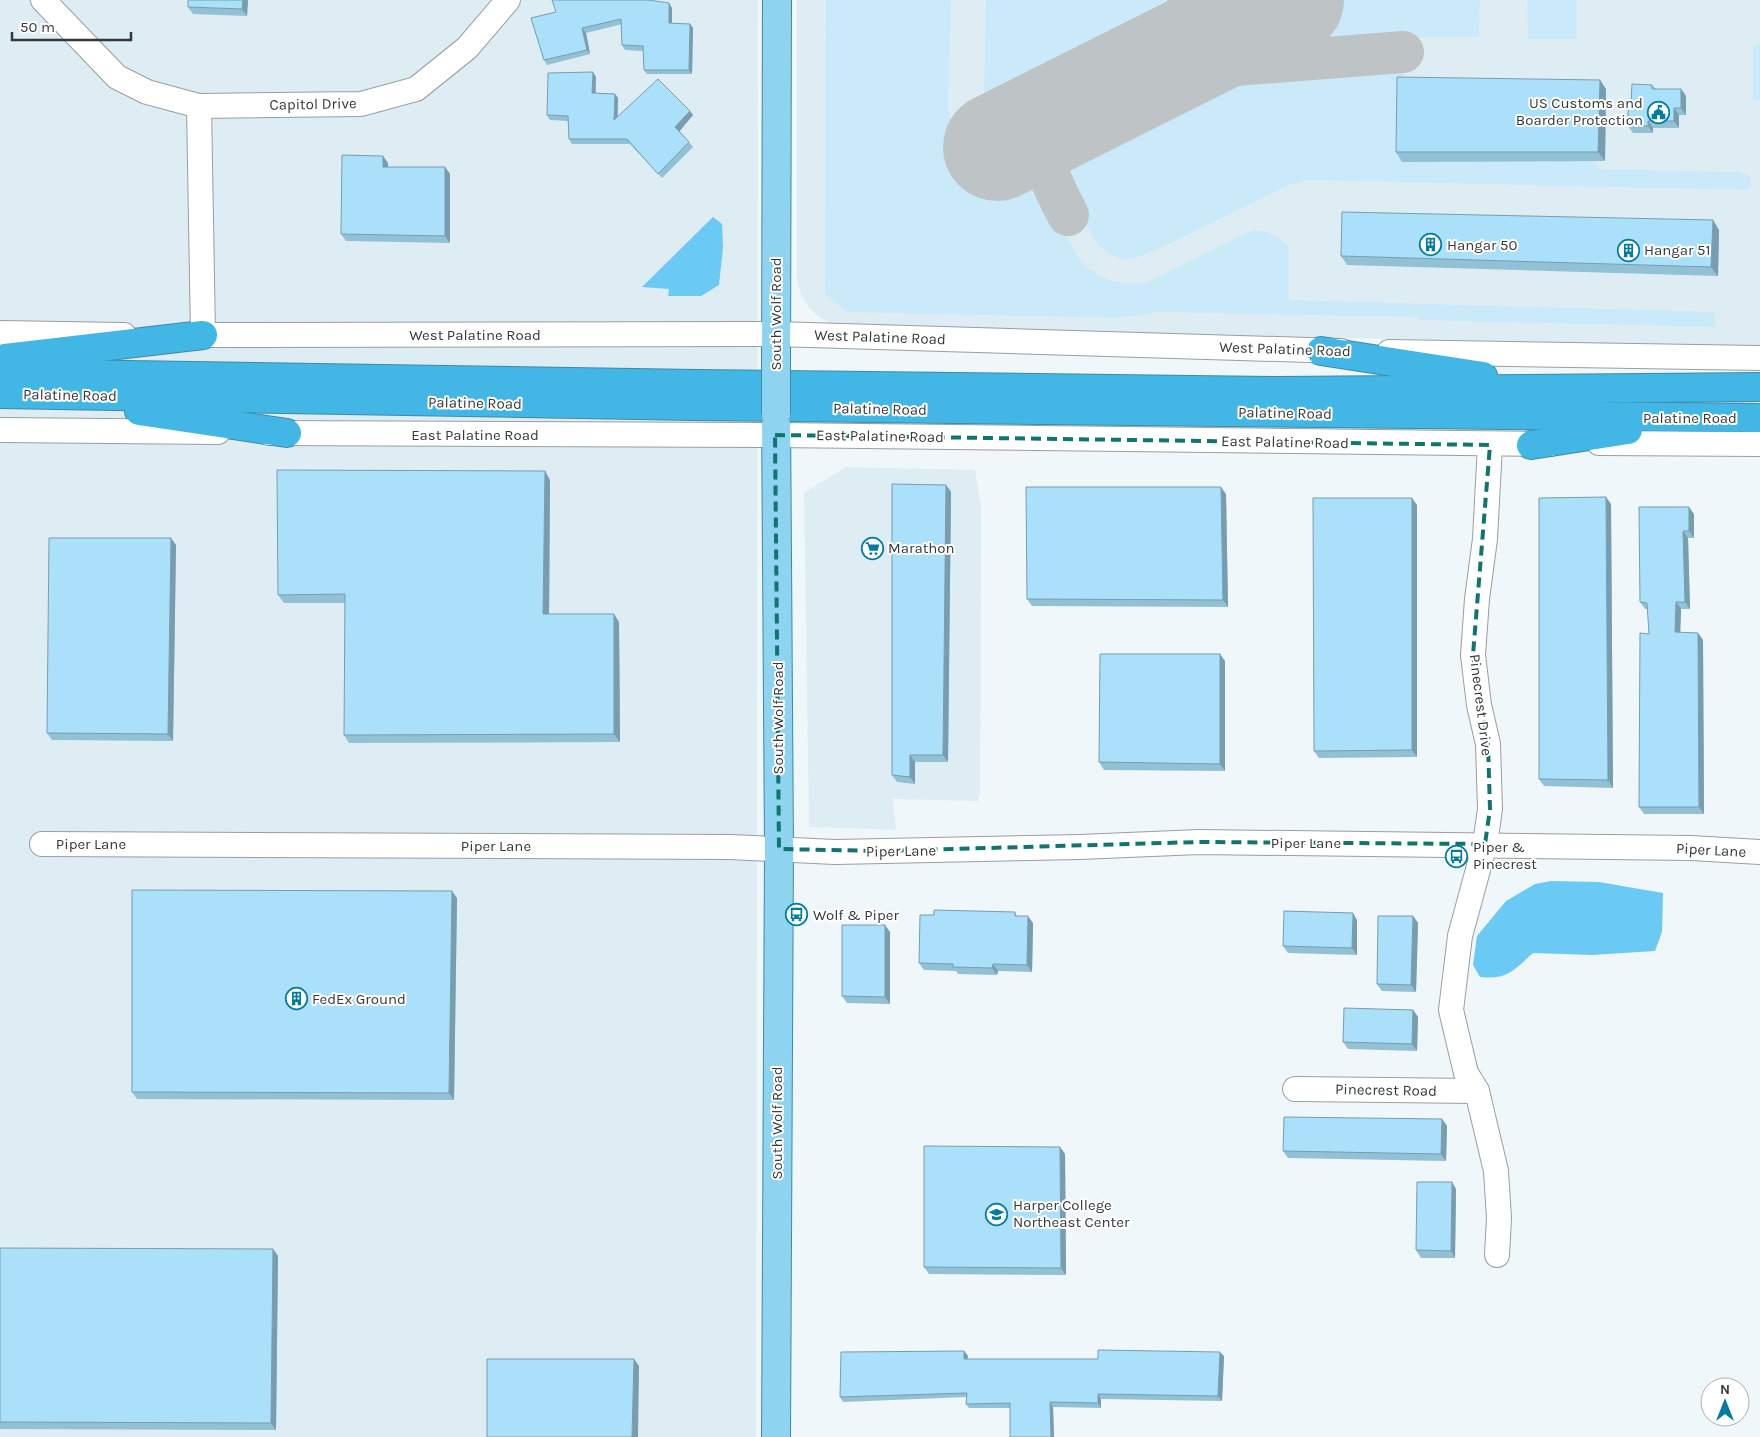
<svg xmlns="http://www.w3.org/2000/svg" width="1760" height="1437" font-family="Karla,sans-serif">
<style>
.built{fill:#deedf4}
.green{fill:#cbeaf9}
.water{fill:#6acaf4}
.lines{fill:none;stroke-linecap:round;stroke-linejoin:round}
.taxiway{stroke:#bec4c6;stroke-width:42}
.runway{stroke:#bec4c6;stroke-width:108}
.minor-casing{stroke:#989ea1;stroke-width:26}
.major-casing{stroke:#3d8aa9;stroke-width:30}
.highway-casing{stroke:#3d8aa9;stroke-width:30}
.minor{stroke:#fff;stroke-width:24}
.major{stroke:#8ed3ef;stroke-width:28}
.highway{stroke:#42b6e5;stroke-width:28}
.major-bridge-casing{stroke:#3d8aa9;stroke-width:30;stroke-linecap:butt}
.major-bridge{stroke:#8ed3ef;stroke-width:28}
.wall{fill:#92c1d6}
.shaded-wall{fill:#779dae}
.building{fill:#aae0f9;stroke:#779dae}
.marked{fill:none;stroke:#0f766e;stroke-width:4;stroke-dasharray:10 6;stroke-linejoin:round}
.labels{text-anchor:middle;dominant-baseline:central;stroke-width:4;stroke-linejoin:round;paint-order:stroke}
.poi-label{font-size:15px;fill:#353839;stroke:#fff;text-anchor:start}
.street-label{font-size:15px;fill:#353839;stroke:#fff}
</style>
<rect width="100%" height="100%" fill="#f0f7fa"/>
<g class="built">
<path d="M0,0h758l-2,1437h-756z"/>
<path d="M797,0h963v346l-906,-17 -18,-4 -16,-7 -11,-10 -8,-14 -4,-15z"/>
<path d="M846,467l129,3 6,36 -1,286 -2,9 -85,-2 3,31 -87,-3 -5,-334z"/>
</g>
<g class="green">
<path d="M826,0h125l-3,108c14,57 44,26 75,48l57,105c22,20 39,25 69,21l104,-52c17,1 25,6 36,18v52l426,12v15l-296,-7v-3l-261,-5 -43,6 -268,-6 -22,-18z"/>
<path d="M986,0h180c0,18 1,34 -13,47l-128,66c-20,2 -32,-2 -41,-22z"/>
<path d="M1326,0h154l-1,37h-76v4l-6,4 -148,14 -19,-3 -6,-4z"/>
<path d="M1527,0h50v39h-49z"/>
<path d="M1760,44v56h-7v-54z"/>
<path d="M1390,59l13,11 1,16 192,75 2,8 141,3 11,4 1,11 -4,3 -438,-10 -21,5 -129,64 -21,8 -15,2 -14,-5 -10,-8 -7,-11 -26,-52 -2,-14 2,-18 6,-14 8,-8 16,-13 74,-37z"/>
</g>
<g class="water">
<path d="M713,217l9,7 1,23 -4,38 -18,11h-33l1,-7 -27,-2z"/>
<path d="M1551,881l48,1 64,11 -1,39 -7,19 -63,4 -59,-2c-19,17 -26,27 -53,24l-7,-12 4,-29 29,-35 29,-17z"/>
</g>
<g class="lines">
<g class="taxiway">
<path d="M1188,0c1,13 17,50 27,58 5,5 12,7 18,8"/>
<path d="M1146,72l257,-20"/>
<path d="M1068,215c-12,-25 -33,-56 -16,-83 5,-8 12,-15 17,-22"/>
</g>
<path class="runway" d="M997,147l293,-147"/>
<defs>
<g id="minor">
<path d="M43,0l74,77 30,15 52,14 162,-2 55,-15 51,-41 41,-48"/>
<path d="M199,106l4,229"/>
<path d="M0,333l124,2"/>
<path d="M185,335l591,-1 565,17"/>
<path d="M1389,352l371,6"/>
<path d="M0,430l218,2"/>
<path d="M269,433l506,2 776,9"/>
<path d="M1599,443l161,1"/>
<path d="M1490,445l-5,94 -8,60 -4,56 6,50 9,39 2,65 -5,35 -25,92 -9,74 15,63 11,18 19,80 3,47 -2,37"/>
<path d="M42,844l688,3 105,5 245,-5 119,-5 492,6 69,4"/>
<path d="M1295,1089l182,2"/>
</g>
<g id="major">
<path d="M776,366l1,-366"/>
<path d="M776,1437l3,-588 -3,-435"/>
</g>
<g id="highway">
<path d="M1321,351l162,25"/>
<path d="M5,358l198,-23"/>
<path d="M0,373l697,11 582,7 481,-4"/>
<path d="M0,394l693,12 1067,12"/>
<path d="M139,411l148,22"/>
<path d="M1531,445l97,-15"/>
</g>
</defs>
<use href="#minor" class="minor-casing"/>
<use href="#major" class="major-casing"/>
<use href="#highway" class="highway-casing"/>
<use href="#minor" class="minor"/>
<use href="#major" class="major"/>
<use href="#highway" class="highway"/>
<defs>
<path id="major-bridge" d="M776,414v-48"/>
</defs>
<use href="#major-bridge" class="major-bridge-casing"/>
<use href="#major-bridge" class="major-bridge"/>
</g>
<g class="wall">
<path d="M248,0l-1,16 -54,-2 -5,-7z"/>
<path d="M672,8v15l18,1 3,4 -1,46h-45l-3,-4 -1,-19 -18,-1 -3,-5v-21l-36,9 4,21 -43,11 -3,-5 -13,-42z"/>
<path d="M596,77v16l19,1 3,4v19l72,-6 3,4 -14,16 14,16 -31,31 -32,-34h-58l-3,-5 -1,-18 -18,-1 -3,-5z"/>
<path d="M1652,85l4,4h25l5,7v19h-7v13h-26v5h-20l-5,-7 3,-23z"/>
<path d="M1606,89l-1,72 -203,1 -6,-10z"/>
<path d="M388,163v4h57l5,7v69l-104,-2 -5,-7z"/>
<path d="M1719,230l-1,46 -371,-11 -6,-9z"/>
<path d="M550,480l-1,134 70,8 1,120 -271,1 -5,-8 1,-132h-61l-6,-8z"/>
<path d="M946,485l5,7 -3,270h-33v22l-18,-2 -5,-7z"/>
<path d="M1226,494l2,113 -196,-1 -5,-7z"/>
<path d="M1611,504l2,284 -69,-2 -5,-7z"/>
<path d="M1417,505v252l-98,1 -5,-7z"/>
<path d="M1694,514v24h-6l2,71h-9l-1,24h18l5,7 1,174h-60l-5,-7 10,-173 -1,-25h-3l-5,-7z"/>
<path d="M176,545l-3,196 -121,-1 -5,-7z"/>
<path d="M1225,661v110l-121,-1 -5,-8z"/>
<path d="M457,898l-3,202 -317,-1 -5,-7z"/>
<path d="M1015,912l2,4 16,7 -1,49 -34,-1 -1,4 -39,-1 -2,-3 -32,-1 -5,-7 15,-48z"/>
<path d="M1413,916l5,7 -2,69 -34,-1 -5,-7z"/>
<path d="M1357,920v35l-69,-2 -5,-7z"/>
<path d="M890,932v72l-43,-1 -5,-7z"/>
<path d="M1413,1010l5,7 -1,34 -69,-2 -5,-7z"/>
<path d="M1442,1119l5,7 -1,35 -158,-3 -5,-7z"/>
<path d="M1060,1147l5,7 1,121 -137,-1 -5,-7z"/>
<path d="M1456,1189l-1,69h-34l-5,-8z"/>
<path d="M0,1248l273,1 5,7 -2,174 -276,-1z"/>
<path d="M964,1351l4,5 -1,3h131l126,-3 -2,45 -121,-2v9l-48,-1 1,30h-44v-29h-41l-3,-4v-7l-123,5 -3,-5z"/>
</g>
<g class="shaded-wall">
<path d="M243,0h5l-1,16 -5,-7z"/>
<path d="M669,3l3,5v20l-3,-5z"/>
<path d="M690,24l3,4 -1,46 -3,-4z"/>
<path d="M582,28l4,5 4,21 -3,-4z"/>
<path d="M593,72l3,5 -1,21 -3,-5z"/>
<path d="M1600,80l6,9 -1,72 -7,-9z"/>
<path d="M1681,89l5,7v19l-5,-7z"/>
<path d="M615,94l3,4 -1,27 -3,-5z"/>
<path d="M1674,108l5,7v13l-5,-7z"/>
<path d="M690,111l3,4 -14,17 -4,-5z"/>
<path d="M1648,121l5,7v5l-5,-7z"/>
<path d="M383,156l5,7v11l-5,-7z"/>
<path d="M445,167l5,7v69l-5,-7z"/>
<path d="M1713,220l6,10 -1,46 -7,-9z"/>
<path d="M545,471l5,9 -1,142 -6,-8z"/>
<path d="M946,485l5,7 -3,270 -5,-7z"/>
<path d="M1221,487l5,7 2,113 -5,-7z"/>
<path d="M1606,497l5,7 2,284 -5,-8z"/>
<path d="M1412,498l5,7v252l-5,-7z"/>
<path d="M1689,507l5,7v24l-5,-7z"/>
<path d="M1683,531l5,7 2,71 -5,-7z"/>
<path d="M171,538l5,7 -3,196 -5,-7z"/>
<path d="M1676,602l5,7 -1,30 -5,-7z"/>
<path d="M614,614l5,8 1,120 -6,-8z"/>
<path d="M1698,633l5,7 1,174 -5,-7z"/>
<path d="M1220,654l5,7v110l-5,-7z"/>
<path d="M910,755l5,7v22l-5,-7z"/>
<path d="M452,891l5,7 -3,202 -5,-7z"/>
<path d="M1353,913l4,7v35l-5,-7z"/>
<path d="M1028,916l5,7 -1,49 -5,-7z"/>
<path d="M1413,916l5,7 -2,69 -5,-7z"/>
<path d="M885,925l5,7v72l-5,-7z"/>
<path d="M993,964l5,7 -1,4 -5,-7z"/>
<path d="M1413,1010l5,7 -1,34 -5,-7z"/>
<path d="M1442,1119l5,7 -1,35 -5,-7z"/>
<path d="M1060,1147l5,7 1,121 -5,-7z"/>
<path d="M1452,1182l4,7 -1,69 -4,-7z"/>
<path d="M273,1249l5,7 -2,174 -5,-7z"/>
<path d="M964,1351l4,5 -1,8 -3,-5z"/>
<path d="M1220,1352l4,4 -2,45 -4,-5z"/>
<path d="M634,1359l5,7 -1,71h-6z"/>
<path d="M1098,1394l3,5v9l-3,-5z"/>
<path d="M1050,1402l3,5 1,30h-3z"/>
</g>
<g class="building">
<path d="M188,0h55l-1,9 -54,-2z"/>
<path d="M552,0h96l21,3v20l21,1 -1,46h-45l-1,-24 -21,-1 -1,-26 -39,9 5,22 -43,10 -13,-42 25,-6z"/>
<path d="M593,72l-1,21 23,1 -1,26 44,-41 32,32 -15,16 14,15 -31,32 -31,-35h-58l-1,-23 -21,-1 1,-42z"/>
<path d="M1397,77l203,3 -2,72h-202z"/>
<path d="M1632,84l20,1v4h29v19h-7v13h-26v5h-20v-23h3z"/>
<path d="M342,155l41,1v11h62v69l-104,-2z"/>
<path d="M1342,212l371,8 -2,47 -370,-11z"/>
<path d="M277,470l268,1 -2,143h71v120l-270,1 1,-141 -67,1z"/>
<path d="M892,484l54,1 -3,270h-33v22l-18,-2z"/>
<path d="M1026,487h195l2,113 -196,-1z"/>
<path d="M1606,497l2,283 -69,-1v-281z"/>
<path d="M1313,498h99v252l-98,1z"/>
<path d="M1639,507h50v24h-6l2,71h-9l-1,30 23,1 1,174h-60l1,-174 9,1 -2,-31 -7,-1z"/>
<path d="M49,538h122l-3,196 -121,-1z"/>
<path d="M1100,654h120v110l-121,-2z"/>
<path d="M132,890l320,1 -3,202 -317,-1z"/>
<path d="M934,910l81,2v4h13l-1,49 -34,-1 -1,4 -39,-1v-3l-34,-1 1,-48h14z"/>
<path d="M1284,911l69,2 -1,35 -69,-2z"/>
<path d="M1378,916h35l-2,69 -34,-1z"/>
<path d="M842,925h43v72l-43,-1z"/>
<path d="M1344,1008l69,2 -1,34 -69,-2z"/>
<path d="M1284,1117l158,2 -1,35 -158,-3z"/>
<path d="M924,1146l136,1 1,121 -137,-1z"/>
<path d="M1417,1182h35l-1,69 -35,-1z"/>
<path d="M0,1248l273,1 -2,174 -271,-1z"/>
<path d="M1098,1350l122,2 -2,44 -120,-2v9l-48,-1 1,35h-41v-34l-44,1 1,-11 -127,4 1,-45 123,-1v8h134z"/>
<path d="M487,1359h147l-2,78h-145z"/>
</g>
<path class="marked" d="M775,435l715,10 -17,210 15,89 2,65 -5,35 -286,-2 -317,9 -103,-2z"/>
<defs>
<symbol id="civic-ring" viewBox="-11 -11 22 22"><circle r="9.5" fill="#fff" stroke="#007ca3" stroke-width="1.5"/><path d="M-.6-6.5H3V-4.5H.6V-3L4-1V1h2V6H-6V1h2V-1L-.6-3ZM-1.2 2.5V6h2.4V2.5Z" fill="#007ca3"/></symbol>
<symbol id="building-ring" viewBox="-11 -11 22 22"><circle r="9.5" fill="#fff" stroke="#007ca3" stroke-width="1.5"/><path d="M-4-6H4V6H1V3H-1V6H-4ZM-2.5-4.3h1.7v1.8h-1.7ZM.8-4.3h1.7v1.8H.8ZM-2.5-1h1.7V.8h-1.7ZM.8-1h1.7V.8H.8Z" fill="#007ca3"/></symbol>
<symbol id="supermarket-ring" viewBox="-11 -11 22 22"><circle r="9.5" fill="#fff" stroke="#007ca3" stroke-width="1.5"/><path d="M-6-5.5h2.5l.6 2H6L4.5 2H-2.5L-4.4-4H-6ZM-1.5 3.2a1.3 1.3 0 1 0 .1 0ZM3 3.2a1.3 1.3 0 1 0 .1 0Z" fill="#007ca3"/></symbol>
<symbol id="bus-ring" viewBox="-11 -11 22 22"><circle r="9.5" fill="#fff" stroke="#007ca3" stroke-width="1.5"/><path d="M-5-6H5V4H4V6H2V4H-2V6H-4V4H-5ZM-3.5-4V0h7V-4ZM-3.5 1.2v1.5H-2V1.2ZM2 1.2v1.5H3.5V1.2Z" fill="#007ca3"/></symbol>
<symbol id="university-ring" viewBox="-11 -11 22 22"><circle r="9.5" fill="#fff" stroke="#007ca3" stroke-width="1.5"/><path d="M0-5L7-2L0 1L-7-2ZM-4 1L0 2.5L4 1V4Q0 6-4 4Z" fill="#007ca3"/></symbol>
</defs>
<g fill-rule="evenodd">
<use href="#civic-ring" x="1646" y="100" width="25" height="25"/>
<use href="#building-ring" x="1418" y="232" width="25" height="25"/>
<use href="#building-ring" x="1616" y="238" width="25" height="25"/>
<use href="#supermarket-ring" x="860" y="536" width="25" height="25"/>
<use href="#bus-ring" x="1444" y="844" width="25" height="25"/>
<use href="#bus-ring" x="784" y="902" width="25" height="25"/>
<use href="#building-ring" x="284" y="986" width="25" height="25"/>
<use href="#university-ring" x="984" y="1202" width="25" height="25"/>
</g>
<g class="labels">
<g class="poi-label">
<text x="1643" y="103" text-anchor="end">US Customs and<tspan x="1643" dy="17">Boarder Protection</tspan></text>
<text x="1447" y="245">Hangar 50</text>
<text x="1644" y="250">Hangar 51</text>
<text x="888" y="548">Marathon</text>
<text x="1473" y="847">Piper &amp;<tspan x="1473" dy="17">Pinecrest</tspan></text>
<text x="813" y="915">Wolf &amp; Piper</text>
<text x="312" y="999">FedEx Ground</text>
<text x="1013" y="1205">Harper College<tspan x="1013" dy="17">Northeast Center</tspan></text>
</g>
<g class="street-label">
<text transform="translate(313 104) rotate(-1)">Capitol Drive</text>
<text transform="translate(776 314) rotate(-90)">South Wolf Road</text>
<text x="475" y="335">West Palatine Road</text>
<text transform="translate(880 337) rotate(2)">West Palatine Road</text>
<text transform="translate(1285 349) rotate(2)">West Palatine Road</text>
<text transform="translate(70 395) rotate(1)">Palatine Road</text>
<text transform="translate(475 403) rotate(1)">Palatine Road</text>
<text transform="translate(880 409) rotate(1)">Palatine Road</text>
<text transform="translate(1285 413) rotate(1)">Palatine Road</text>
<text x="1690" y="418">Palatine Road</text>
<text x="475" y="435">East Palatine Road</text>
<text transform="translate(880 436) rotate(1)">East Palatine Road</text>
<text transform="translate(1285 442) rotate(1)">East Palatine Road</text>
<text transform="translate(1481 705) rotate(83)">Pinecrest Drive</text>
<text transform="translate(778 718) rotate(-90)">South Wolf Road</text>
<text x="1306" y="843">Piper Lane</text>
<text x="91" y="844">Piper Lane</text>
<text x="496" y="846">Piper Lane</text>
<text transform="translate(1711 850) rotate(3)">Piper Lane</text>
<text transform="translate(901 851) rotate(-1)">Piper Lane</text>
<text transform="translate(1386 1090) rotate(1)">Pinecrest Road</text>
<text transform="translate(777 1123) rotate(-90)">South Wolf Road</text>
</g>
</g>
<g transform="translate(1725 1402)"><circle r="24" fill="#ffffff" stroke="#aeafb0"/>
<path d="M0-4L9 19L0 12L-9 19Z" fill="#007ca3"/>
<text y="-8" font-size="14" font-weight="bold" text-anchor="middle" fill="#353839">N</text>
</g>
<path d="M12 32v8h119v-8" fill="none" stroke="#353839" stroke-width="2.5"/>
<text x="20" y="32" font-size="15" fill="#353839" stroke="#ffffff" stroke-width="4" paint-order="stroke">50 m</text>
</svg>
